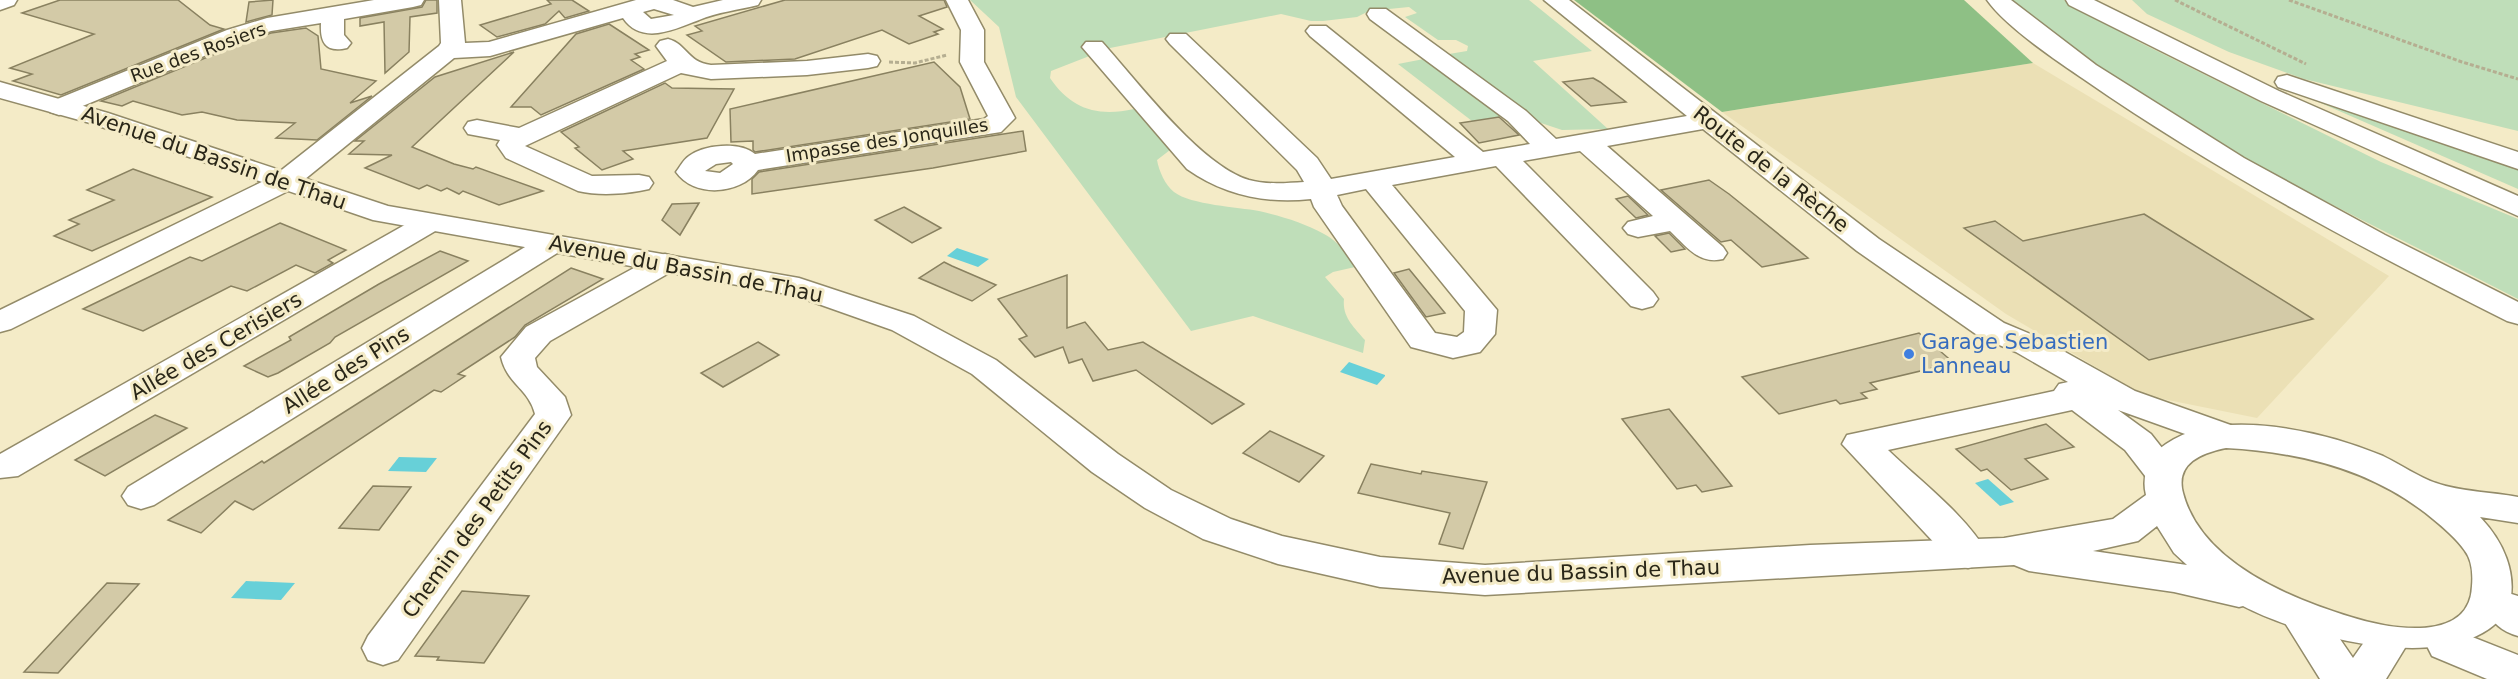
<svg xmlns="http://www.w3.org/2000/svg" width="2518" height="679" font-family="'DejaVu Sans',sans-serif">
<style>
.built{fill:#ebe0b5}
.green{fill:#bfdeb9}
.forest{fill:#8ec085}
.water{fill:#67d0d8}
.building{fill:#d3caa7;stroke:#898160;stroke-width:1.5}
.lines{fill:none;stroke-linecap:round;stroke-linejoin:round}
.minor-casing{stroke:#938b69;stroke-width:3}
.major-casing{stroke:#938b69;stroke-width:3}
.path{stroke:#b5ae91;stroke-width:3;stroke-dasharray:4 2;stroke-linecap:butt}
.minor{fill:#fff;fill-rule:evenodd}
.major{fill:#fff;fill-rule:evenodd}
.shop-dot{fill:#3f7fe0;stroke:#f4ebc7;stroke-width:2}
.labels{text-anchor:middle;dominant-baseline:central;stroke-width:6;stroke-linejoin:round;paint-order:stroke}
.far-street-label{font-size:18px;fill:#292618;stroke:#f4ebc7}
.street-label{font-size:21px;fill:#292618;stroke:#f4ebc7}
.shop-label{font-size:21px;fill:#366cbe;stroke:#f4ebc7;text-anchor:start}
</style>
<rect width="100%" height="100%" fill="#f4ebc7"/>
<path class="built" d="M2033,63l356,213 -132,142 -114,-23 -137,-81 -284,-202z"/>
<g class="green">
<path d="M970,0h559l63,51 -59,10 75,68 -46,1 -21,-7 -96,-65 4,-4 18,-3 1,-5 -12,-6h-18l-33,-23 12,-4 -8,-6 -40,4 -12,6 -34,4h-12l-30,-7 -171,34 -59,23 -1,7c21,31 47,39 84,31l36,41 -13,10c2,11 8,25 17,32 17,13 64,15 85,19 22,5 46,12 65,23 14,7 23,21 31,33l-22,5 -8,5 19,22c-2,18 10,28 21,41l-2,13 -110,-37 -62,15 -175,-234 -17,-70z"/>
<path d="M2012,0h52l75,42 242,120 137,57v80c-172,-89 -357,-171 -506,-299z"/>
<path d="M2132,0h386v131l-214,-52 -75,-27 -82,-38z"/>
<path d="M1429,58l77,58 -34,5 -74,-57z"/>
<path d="M2291,90l227,77v22z"/>
</g>
<path class="forest" d="M1574,0h390l69,63 -311,49z"/>
<g class="water">
<path d="M957,248l32,11 -11,8 -31,-11z"/>
<path d="M1349,362l36,13v1l-8,9 -37,-13z"/>
<path d="M399,457l38,1 -11,14 -38,-1z"/>
<path d="M1988,479l26,23 -14,4 -25,-23z"/>
<path d="M246,581l49,2 -14,17 -50,-2z"/>
</g>
<g class="building">
<path d="M60,0h118l32,25 14,4 -163,66 -48,-14 19,-7 -22,-6 84,-34 -72,-21z"/>
<path d="M273,0l-1,15 -26,7 3,-20z"/>
<path d="M426,0h11v13l-27,4 -1,35 -24,21 -1,-51 -24,4v-8l62,-11z"/>
<path d="M547,0h25l17,11 -24,7 -6,-7 -14,13 -48,13 -17,-12 71,-21z"/>
<path d="M785,0h159l3,7 -28,9 24,13 -9,3 4,2 -29,10 -27,-14 -87,29 -69,3 -39,-27 15,-4 -7,-5z"/>
<path d="M609,24l40,26 -14,4 5,3 -9,3 13,9 -103,46 -10,-8h-20l65,-73z"/>
<path d="M306,28l12,8 3,33 55,12 -26,22 22,-7 -55,44 -41,-2 19,-15 -58,-3 -35,-8 -20,3 -49,-14 -11,5 -21,-5 143,-59 27,-9z"/>
<path d="M514,52l-102,95 42,17 19,5 3,-2 67,24 -44,14 -36,-14 -4,3 -12,-6 -6,3 -14,-6 -8,4 -54,-21 27,-13 -43,-1 15,-13h-9l80,-64z"/>
<path d="M934,62l26,25 10,32 -215,33 -2,-2v-9l-22,1 -1,-33z"/>
<path d="M1593,78l7,4 26,20 -35,4 -28,-24z"/>
<path d="M665,83l7,5 62,1 -27,49 -84,13 10,8 -31,11 -27,-22 4,-1 -18,-15z"/>
<path d="M1499,117l20,18 -40,8 -19,-20z"/>
<path d="M1023,131l3,20 -93,17 -181,26v-15l7,-7z"/>
<path d="M133,169l79,28 -120,54 -38,-15 25,-12 -10,-4 45,-20 -27,-10z"/>
<path d="M1709,180l20,14 79,64 -46,9 -31,-27 -10,2 -60,-52z"/>
<path d="M1628,196l20,19 -12,3 -20,-19z"/>
<path d="M699,203l-19,32 -18,-15 10,-16z"/>
<path d="M904,207l37,21 -29,15 -37,-23z"/>
<path d="M2144,214l169,105 -164,41 -185,-132 31,-7 28,20z"/>
<path d="M280,223l66,27 -18,10 5,3 -18,10 -19,-8 -49,26 -16,-5 -88,45 -60,-22 107,-52 12,4z"/>
<path d="M1669,233l16,16 -14,3 -16,-16z"/>
<path d="M440,251l28,10 -133,76 -5,6 -52,30 -10,4 -24,-11 47,-26 -2,-3 90,-53z"/>
<path d="M944,262l8,4 44,19 -24,16 -53,-23z"/>
<path d="M571,268l32,11 -78,46 -10,12 -57,37 7,2 -24,16 -7,-2 -181,120 -18,-9 -34,32 -33,-13 94,-59 2,2z"/>
<path d="M1409,269l36,44 -19,4 -32,-44z"/>
<path d="M1067,275v53l18,-6 23,28 35,-8 101,62 -32,20 -76,-54 -43,11 -11,-22 -13,4 -6,-16 -28,10 -16,-18 8,-3 -29,-37z"/>
<path d="M1919,333l35,30 -84,20 7,6 -16,4 6,5 -27,6 -4,-4 -57,14 -37,-37z"/>
<path d="M758,342l21,13 -56,32 -22,-14z"/>
<path d="M1669,409l37,45 26,32 -30,6 -6,-7 -19,4 -55,-70z"/>
<path d="M155,415l32,13 -82,48 -30,-16z"/>
<path d="M2046,424l28,23 -49,12 23,20 -37,11 -24,-21 -6,2 -25,-22z"/>
<path d="M1270,431l54,25 -25,26 -56,-29z"/>
<path d="M1371,464l50,10 1,-3 65,11 -24,67 -24,-5 11,-31 -92,-20z"/>
<path d="M373,486l38,1 -32,43 -40,-2z"/>
<path d="M107,583l32,1 -81,89 -34,-1z"/>
<path d="M462,591l67,5 -45,67 -47,-3 2,-3 -24,-1z"/>
</g>
<g class="lines">
<defs>
<g id="minor">
<path d="M0,0h17l-3,5 -14,5z"/>
<path d="M374,0h50l-3,5 -8,2 -69,12v16l7,8 -4,5c-22,5 -27,-6 -26,-25l-50,8 -28,9 -175,72 -9,3 -9,-3 -4,-5 4,-5 177,-72 40,-12z"/>
<path d="M439,0h22l4,43 24,-1 147,-42h37l20,7 30,-7h38l-3,5c-19,5 -41,7 -59,15 -24,9 -57,26 -76,-2l-133,38 -36,2 -160,130 -283,141 -11,3v-22l274,-134 165,-130 2,-3zM654,9l20,6 -23,4 -8,-7z"/>
<path d="M946,0h22l16,30v32l31,56 -14,14 -243,38c-18,25 -64,28 -82,2 4,-5 7,-12 13,-16 15,-11 50,-15 66,-2l229,-35 4,-3 -28,-54 1,-32zM731,162l2,2 -13,9 -15,-2 11,-7z"/>
<path d="M1544,0h25l310,239 125,84 36,15 95,53 104,37 5,8 -5,8 -13,4 -13,-4 -95,-34 33,24 30,38 -6,9 -13,4 -13,-4 -24,-31 -53,-40 -184,40c33,32 77,64 100,104l-6,10 -14,4 -14,-4 -112,-120 5,-9 207,-44 5,-7 9,-2 -52,-30 -36,-15 -123,-86 -154,-122 -96,17 116,101 4,6 -4,6c-24,6 -37,-13 -53,-28l-32,6 -10,-3 -5,-6 5,-6 25,-6 -73,-65 -57,10 130,131 5,7 -5,7 -11,3 -11,-3 -135,-140 -104,19 105,125 -2,24 -15,18 -27,6 -42,-11 -97,-140 -3,-8c-46,5 -87,-4 -124,-30l-105,-122 4,-5h16c36,40 98,123 147,138 18,5 37,3 55,2l-7,-12 -127,-126 -4,-5 4,-5h16l131,124 14,21 124,-22 -145,-121 -4,-5 4,-5h16l157,126 47,-8 -22,-23 -138,-102 -3,-5 3,-5h16l140,102 30,28 131,-23zM1366,189l99,122 -1,21 -7,5 -22,-4 -93,-127 -5,-11z"/>
<path d="M668,39c19,5 19,23 43,26l96,-4 61,-7 9,2 3,5 -3,5 -9,2 -61,7 -96,4 -30,-6 -156,73 67,30 47,-1 10,2 4,6 -4,6c-21,5 -50,7 -71,2l-72,-33 -9,-13 3,-5 -32,-6 -4,-6 4,-6 9,-2 42,8 148,-67 -11,-15 4,-5z"/>
<path d="M427,215l10,3 5,6 -5,6 -419,246 -18,2v-24l417,-236z"/>
<path d="M551,235l11,3 4,6 -4,6 -408,255 -13,4 -13,-4 -6,-9 6,-9 412,-249z"/>
<path d="M665,254l11,3 4,6 -4,6 -126,72 -15,17 2,9 28,30 6,18 -173,245 -15,5 -15,-5 -6,-12 6,-12 167,-222c-6,-25 -28,-30 -34,-57l25,-30 128,-70z"/>
<path d="M2505,592l13,4v40c-17,-5 -25,-13 -34,-28l6,-11z"/>
<path d="M2303,602l15,5 35,51c16,-22 20,-36 49,-27l6,12 -22,36h-66l-38,-61 6,-11z"/>
<path d="M2447,627l71,28v24h-31l-55,-23 -6,-12 6,-12z"/>
</g>
<g id="major">
<path d="M1987,0h24l85,65 148,93 141,77 133,67v22l-11,-3c-145,-73 -288,-148 -422,-241 -28,-19 -79,-53 -98,-80z"/>
<path d="M2066,0h28l185,91 239,105v20l-257,-115 -192,-96z"/>
<path d="M2287,75l231,77v17l-240,-82 -3,-5 3,-5z"/>
<path d="M0,82l108,31 280,93 411,72 115,38 82,44 122,94 53,36 60,29 51,17 98,21 105,8 325,-20 194,-7 109,-19 33,-24c-5,-19 3,-40 20,-51 55,-38 160,-12 217,12 17,8 37,22 53,27 25,9 56,9 82,14v26l-38,-6c23,24 38,56 29,90 -40,72 -199,34 -266,-1l-4,1 -65,-15 -145,-21 -15,-6 -529,30 -105,-8 -102,-23 -75,-25 -58,-31 -53,-36 -120,-98 -80,-44 -99,-35 -420,-75 -283,-97 -90,-25zM2226,448c75,4 148,22 207,71 11,9 24,20 32,32 7,9 8,24 7,35 -2,58 -84,43 -121,31 -62,-19 -150,-55 -168,-124 -8,-30 19,-40 43,-45zM2157,526l17,27 13,12 -94,-14 45,-10z"/>
</g>
</defs>
<use href="#minor" class="minor-casing"/>
<use href="#major" class="major-casing"/>
<g class="path">
<path d="M2175,0l131,64"/>
<path d="M2289,0l173,62 56,17"/>
<path d="M889,62l26,1 32,-8"/>
</g>
<use href="#minor" class="minor"/>
<use href="#major" class="major"/>
</g>
<circle class="shop-dot" cx="1909" cy="354" r="6"/>
<g class="labels">
<g class="far-street-label">
<text transform="translate(198 52) rotate(-20)">Rue des Rosiers</text>
<text transform="translate(887 140) rotate(-9)">Impasse des Jonquilles</text>
</g>
<g class="street-label">
<text transform="translate(214 158) rotate(19)">Avenue du Bassin de Thau</text>
<text transform="translate(1771 169) rotate(38)">Route de la Rèche</text>
<text transform="translate(686 269) rotate(11)">Avenue du Bassin de Thau</text>
<text transform="translate(216 346) rotate(-30)">Allée des Cerisiers</text>
<text transform="translate(346 370) rotate(-32)">Allée des Pins</text>
<text transform="translate(477 519) rotate(-54)">Chemin des Petits Pins</text>
<text transform="translate(1581 572) rotate(-2)">Avenue du Bassin de Thau</text>
</g>
<g class="shop-label">
<text x="1921" y="342">Garage Sebastien<tspan x="1921" dy="24">Lanneau</tspan></text>
</g>
</g>
</svg>
